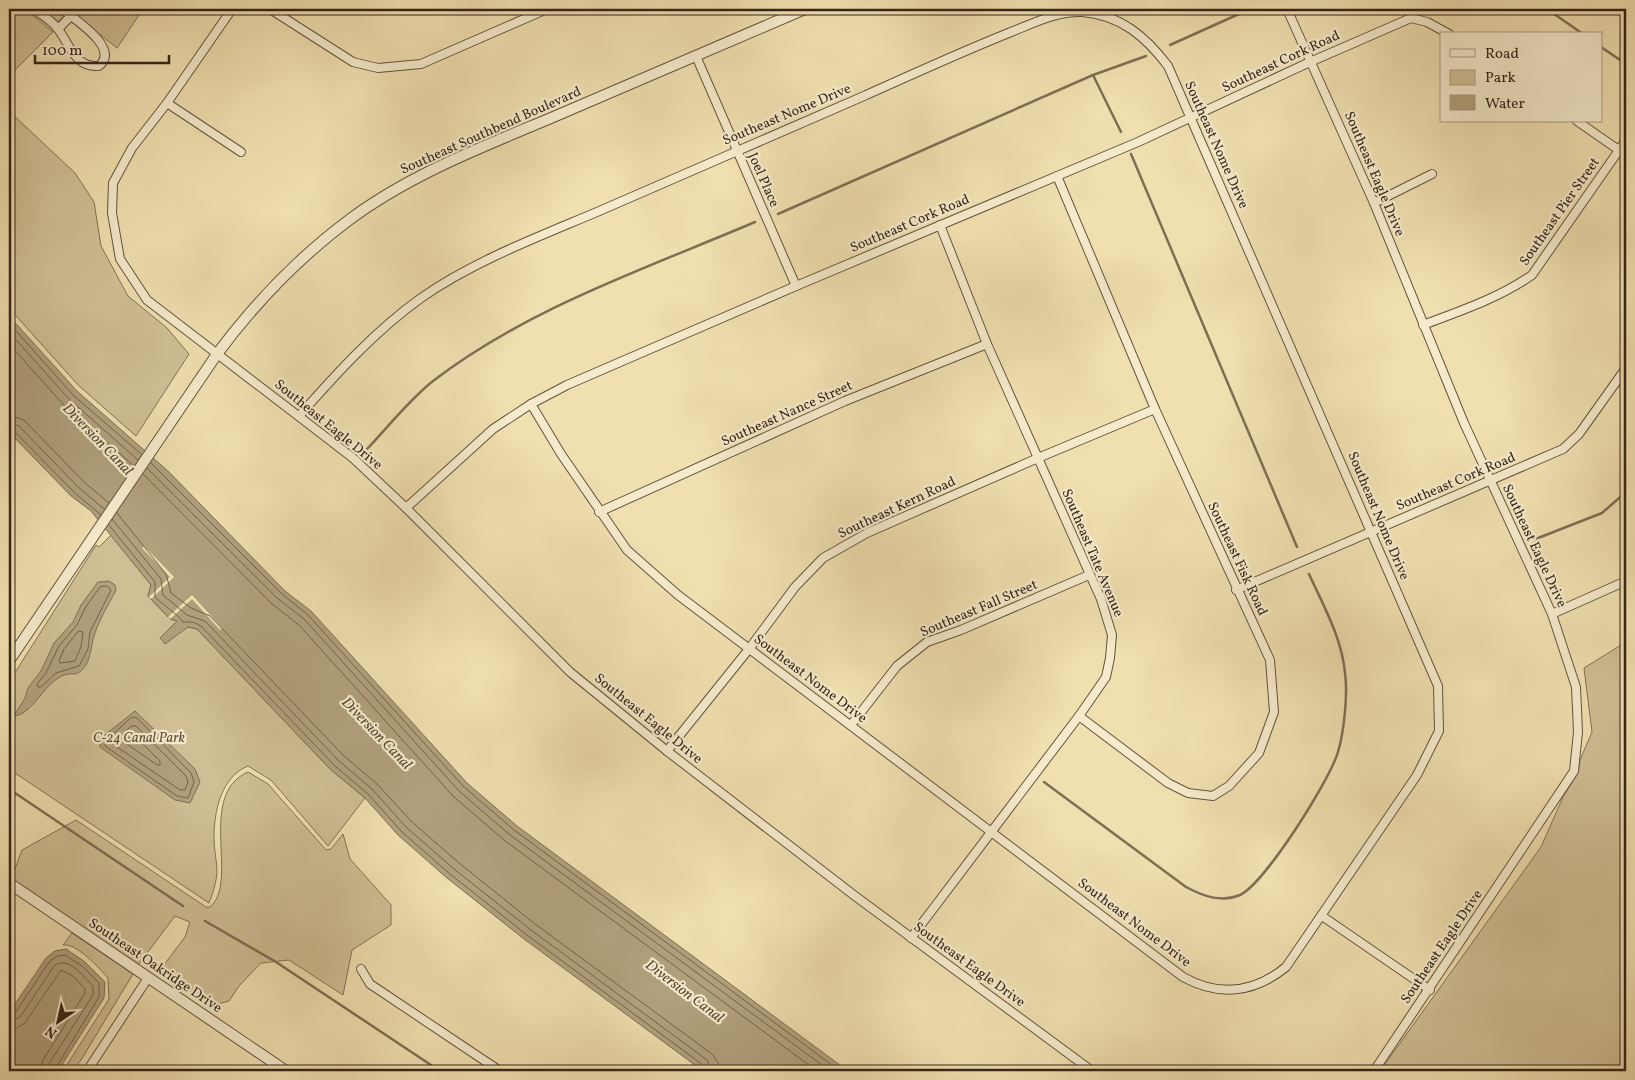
<svg xmlns="http://www.w3.org/2000/svg" width="1635" height="1080" font-family="Vollkorn,serif">
<style>
.green{fill:#d0bf95;stroke:#827256}
.water{fill:#b0a07c;stroke:#7e6f54}
.pier{fill:#f0dfaf}
.lines{fill:none;stroke-linecap:round;stroke-linejoin:round}
.shore{stroke:#72624a;stroke-width:1}
.stream{stroke:#7e6f54;stroke-width:2.5}
.minor-casing{stroke:#63543e;stroke-width:10}
.tertiary-casing{stroke:#63543e;stroke-width:12}
.minor{stroke:#f5eacb;stroke-width:8}
.tertiary{stroke:#f5eacb;stroke-width:10}
.labels{text-anchor:middle;dominant-baseline:central;stroke-width:4.5;stroke-linejoin:round;paint-order:stroke}
.street-label{font-size:14px;fill:#342518;stroke:#f5eacb}
.park-label{font-size:14px;font-style:italic;fill:#5b4c37;stroke:#f5eacb}
.water-label{font-size:15px;font-style:italic;fill:#594a36;stroke:#f5eacb}
</style>
<rect width="100%" height="100%" fill="#f0dfaf"/>
<filter id="stains"><feTurbulence type="fractalNoise" baseFrequency=".004" numOctaves="4"/><feColorMatrix values="0 0 0 0 .2 0 0 0 0 .09 0 0 0 0 .02 0 0 0 .5 -.17"/></filter>
<radialGradient id="worn" r=".72"><stop offset=".6" stop-color="#630" stop-opacity="0"/><stop offset="1" stop-color="#630" stop-opacity=".3"/></radialGradient>
<g class="green">
<path d="M9,9h16l28,23 -44,44z"/>
<path d="M43,9h100l-26,39 -39,-31 -7,-8 -13,13z"/>
<path d="M9,111l66,62 19,29 7,44 27,50 39,32 22,26 -53,82 -58,-51 -69,-77z"/>
<path d="M111,535l40,50 -3,11 22,23 7,2 -17,17 28,-11 9,2 133,140 35,29 -37,48 -57,-66 -23,-14c-27,11 -34,45 -34,72 0,12 3,23 3,35 -1,10 -4,20 -8,30l-200,-134v-87l87,-137 3,2z"/>
<path d="M1626,642v429h-246l161,-224 22,-50 15,-24 2,-13 12,-28 -8,-64z"/>
<path d="M248,772l20,12 58,66 5,-1 12,-15 7,25 41,46v20l-39,25 -9,45 -54,-35 -28,3 -22,23 -10,15 -15,4 -32,-18 -22,-17 25,-33 5,-15 -15,-6 -37,49 -119,-81 -7,-7 10,-27 54,-30 130,87h4c30,-25 -14,-112 38,-135z"/>
<path d="M72,933l61,41 -52,86 -9,11h-9l46,-72 -1,-21c-9,-10 -31,-35 -45,-33z"/>
</g>
<g class="water">
<path d="M9,316l68,75 92,81 116,119 26,20 156,172 50,43 331,245h-145l-179,-132 -77,-61 -49,-43 -33,-37 -35,-29 -133,-140 -9,-2 -23,17 -5,-6 17,-17 -7,-2 -22,-23 3,-11 -60,-74 -20,-15 -62,-64z"/>
<path d="M109,581l6,4 1,5c-7,14 -16,28 -21,43 -5,13 -3,34 -19,41 -29,-4 -39,40 -62,42l11,-18 3,-10 13,-17 13,-28 19,-21 8,-17 17,-23z"/>
<path d="M135,711l60,58 5,13 -10,21 -15,-3 -75,-53 1,-9z"/>
<path d="M66,949l19,13 20,20 -1,16 -46,73h-49v-58l37,-55 9,-7z"/>
</g>
<g class="pier">
<path d="M144,546l30,31 -23,22 -2,-2 21,-20 -28,-29z"/>
<path d="M192,595l30,33 -2,2 -28,-31 -22,20 -2,-2z"/>
</g>
<g class="lines">
<g class="shore">
<path d="M9,323l64,72 68,59"/>
<path d="M9,332l60,67 69,61"/>
<path d="M9,344l54,60 71,62"/>
<path d="M9,415l15,5 59,61 26,22"/>
<path d="M9,423l10,3 59,61 26,22"/>
<path d="M9,429l5,2 60,61 27,23"/>
<path d="M151,463l131,131 26,21 155,171 51,44 326,241"/>
<path d="M147,468l130,130 27,21 155,172 51,44 320,236"/>
<path d="M143,474l129,130 27,21 154,171 51,44 313,231"/>
<path d="M117,513l49,61 5,19 20,15 19,8 133,139 34,29 35,38 47,41 76,61 177,130 6,8 1,9"/>
<path d="M112,519l49,60 2,16 24,20 18,6 133,139 34,29 34,38 48,42 77,61 176,130 5,11"/>
<path d="M109,525l46,57v15c7,7 25,19 28,25h10l8,4 133,139 34,29 34,38 48,42 77,61 176,130 3,6"/>
<path d="M107,586l4,4 -21,42 -2,17 -9,17 -23,7 -15,14h-3l-1,-3 9,-11 13,-27 18,-21 8,-17 15,-21z"/>
<path d="M79,631l4,1 -2,15 -6,14 -15,2 -1,-2 5,-12z"/>
<path d="M132,717l5,1 54,55 3,9 -6,16 -11,-2 -72,-50 1,-5z"/>
<path d="M132,726h4l50,50 2,6 -3,8h-5l-66,-45 1,-4z"/>
<path d="M132,736h3l25,25v4h-3l-30,-21 -1,-3z"/>
<path d="M9,1015l6,-2 34,-51 8,-6 8,-1 17,11 17,17v14l-45,74"/>
<path d="M9,1022l11,-5 34,-51c14,-11 29,10 39,20v9l-44,69 -1,7"/>
<path d="M9,1029l8,-1 8,-5 36,-53 12,6 12,13v4l-42,67 -3,11"/>
</g>
<g class="stream">
<path d="M1547,9l36,25"/>
<path d="M1170,45l80,-36"/>
<path d="M1601,47l25,17"/>
<path d="M1093,75l28,57"/>
<path d="M1131,154l166,393"/>
<path d="M778,214l315,-139 53,-19"/>
<path d="M367,449c21,-22 42,-49 66,-68 95,-73 212,-112 322,-159"/>
<path d="M1533,540l69,-27 24,-21"/>
<path d="M1044,782l142,105c17,9 35,16 54,8 25,-12 90,-115 98,-143 6,-20 10,-58 7,-79 -3,-35 -22,-68 -36,-99"/>
<path d="M9,789l174,117"/>
<path d="M205,921l71,41 164,109"/>
</g>
<defs>
<g id="minor">
<path d="M34,9c8,6 18,12 24,20 12,16 17,39 41,37 22,-18 -25,-47 -37,-57"/>
<path d="M232,9l-65,94 -35,45 -19,35 -1,30 8,46 27,41 206,158 53,50 164,164 97,79 188,145 237,175"/>
<path d="M270,9l83,53 25,6 43,-4 126,-55"/>
<path d="M1287,9l87,194 90,220 88,191 24,73 2,45 -4,39 -200,300"/>
<path d="M58,29l13,-13"/>
<path d="M696,56l100,230"/>
<path d="M167,103l74,49"/>
<path d="M1577,121l49,34"/>
<path d="M1057,176l98,233 115,251 4,52 -15,41 -30,33 -16,10 -25,-3 -20,-10 -89,-67"/>
<path d="M1374,203l58,-29"/>
<path d="M1423,325c37,-14 76,-27 109,-50l94,-135"/>
<path d="M299,416c38,-43 76,-85 122,-118 53,-37 117,-61 176,-86 89,-39 178,-77 267,-116 49,-22 97,-44 147,-64 23,-9 46,-21 71,-20 39,3 64,25 86,54l270,620 1,45 -22,44 -131,192c-32,26 -67,30 -103,10l-505,-382 -51,-45 -66,-96 -30,-50"/>
<path d="M406,508l87,-79 38,-25 36,-19 229,-99 342,-144 172,-80 101,-44 16,4 22,12"/>
<path d="M599,512l246,-111 142,-57"/>
<path d="M1236,590l327,-141 16,-15 47,-66"/>
<path d="M1552,614l74,-33"/>
<path d="M851,725l46,-59 30,-24 34,-12 128,-55"/>
<path d="M667,751l82,-102 46,-62 28,-29 44,-25 171,-75 117,-49"/>
<path d="M1322,916l108,74"/>
<path d="M911,938l168,-222 27,-39 4,-19 2,-23 -11,-36 -114,-255 -47,-119"/>
<path d="M361,969l9,15 130,87"/>
<path d="M87,1071l61,-93"/>
</g>
<g id="tertiary">
<path d="M9,661l208,-307c38,-51 81,-96 132,-134 60,-45 133,-73 202,-102 85,-36 169,-73 254,-109"/>
<path d="M9,883l277,188"/>
</g>
</defs>
<use href="#minor" class="minor-casing"/>
<use href="#tertiary" class="tertiary-casing"/>
<use href="#minor" class="minor"/>
<use href="#tertiary" class="tertiary"/>
</g>
<g class="labels">
<g class="street-label">
<text transform="translate(1281 62) rotate(-25)">Southeast Cork Road</text>
<text transform="translate(787 115) rotate(-23)">Southeast Nome Drive</text>
<text transform="translate(491 131) rotate(-24)">Southeast Southbend Boulevard</text>
<text transform="translate(1216 145) rotate(66)">Southeast Nome Drive</text>
<text transform="translate(1374 174) rotate(67)">Southeast Eagle Drive</text>
<text transform="translate(763 180) rotate(66)">Joel Place</text>
<text transform="translate(1560 212) rotate(-55)">Southeast Pier Street</text>
<text transform="translate(910 224) rotate(-23)">Southeast Cork Road</text>
<text transform="translate(787 414) rotate(-24)">Southeast Nance Street</text>
<text transform="translate(328 425) rotate(39)">Southeast Eagle Drive</text>
<text transform="translate(1456 482) rotate(-23)">Southeast Cork Road</text>
<text transform="translate(897 508) rotate(-25)">Southeast Kern Road</text>
<text transform="translate(1378 516) rotate(67)">Southeast Nome Drive</text>
<text transform="translate(1534 546) rotate(65)">Southeast Eagle Drive</text>
<text transform="translate(1092 553) rotate(67)">Southeast Tate Avenue</text>
<text transform="translate(1237 559) rotate(65)">Southeast Fisk Road</text>
<text transform="translate(979 609) rotate(-23)">Southeast Fall Street</text>
<text transform="translate(810 679) rotate(37)">Southeast Nome Drive</text>
<text transform="translate(648 719) rotate(39)">Southeast Eagle Drive</text>
<text transform="translate(1134 923) rotate(37)">Southeast Nome Drive</text>
<text transform="translate(1442 947) rotate(-56)">Southeast Eagle Drive</text>
<text transform="translate(969 965) rotate(36)">Southeast Eagle Drive</text>
<text transform="translate(155 966) rotate(34)">Southeast Oakridge Drive</text>
</g>
<g class="park-label">
<text x="139" y="738">C-24 Canal Park</text>
</g>
<g class="water-label">
<text transform="translate(97 440) rotate(46)">Diversion Canal</text>
<text transform="translate(376 734) rotate(46)">Diversion Canal</text>
<text transform="translate(684 992) rotate(37)">Diversion Canal</text>
</g>
</g>
<rect width="1635" height="1080" fill="none" stroke="#f0dfaf" stroke-width="30"/>
<rect x="10" y="10" width="1615" height="1060" fill="none" stroke="#342518" stroke-width="2.5"/>
<rect x="15" y="15" width="1605" height="1050" fill="none" stroke="#342518"/>
<rect x="1440" y="32" width="162" height="90" fill="#f5eacb" stroke="#a89b83"/>
<rect x="1450" y="49" width="25" height="8" fill="#f5eacb" stroke="#a89b83"/>
<text x="1485" y="58" font-size="15" fill="#342518">Road</text>
<rect x="1450" y="70" width="25" height="15" fill="#d0bf95" stroke="#a89b83"/>
<text x="1485" y="82" font-size="15" fill="#342518">Park</text>
<rect x="1450" y="95" width="25" height="15" fill="#b0a07c" stroke="#a89b83"/>
<text x="1485" y="108" font-size="15" fill="#342518">Water</text>
<g transform="translate(58 1022) rotate(214)" stroke="#f5eacb" stroke-width="4" paint-order="stroke">
<path d="M0-4L9 19L0 12L-9 19Z" fill="#342518"/>
<text y="-8" font-size="14" font-weight="bold" text-anchor="middle" fill="#342518">N</text>
</g>
<path d="M35 55v8h134v-8" fill="none" stroke="#342518" stroke-width="2.5"/>
<text x="42" y="55" font-size="15" fill="#342518" stroke="#f5eacb" stroke-width="4" paint-order="stroke">100 m</text>
<rect width="100%" height="100%" filter="url(#stains)"/>
<rect width="100%" height="100%" fill="url(#worn)"/>
</svg>
